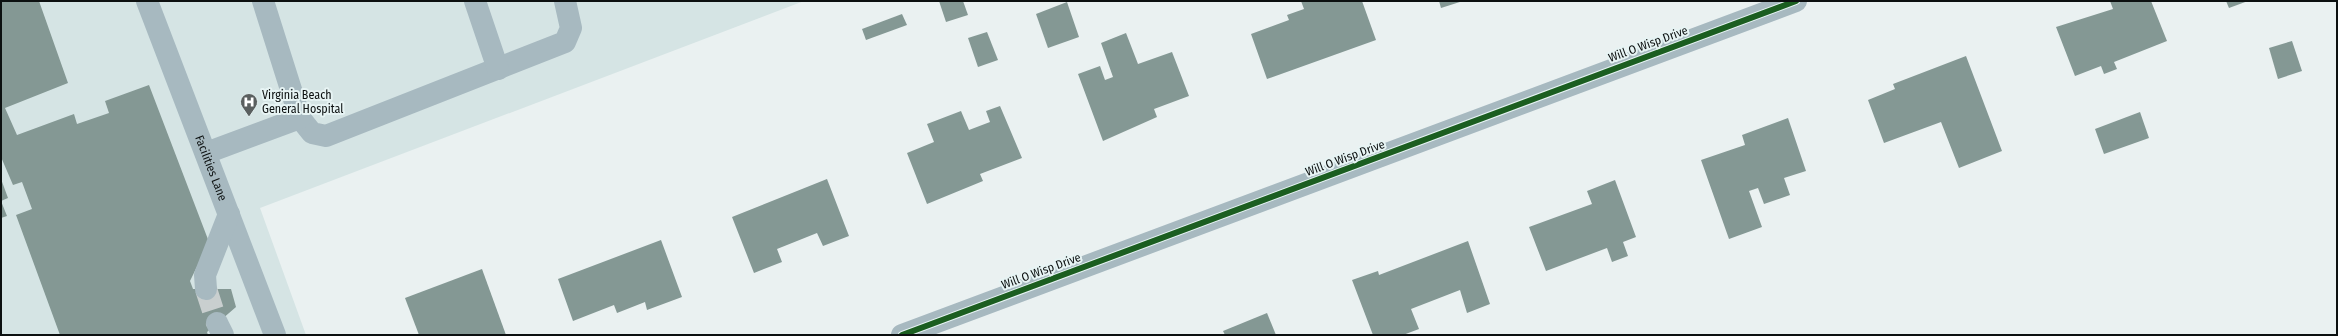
<svg xmlns="http://www.w3.org/2000/svg" width="2338" height="336" font-family="'Fira Sans Condensed',sans-serif">
<style>
.built{fill:#d5e4e4}
.building{fill:#849894}
.lines{fill:none;stroke-linecap:round;stroke-linejoin:round}
.minor-tunnel{stroke:#c9cfcf;stroke-width:22;stroke-dasharray:22 11;stroke-linecap:butt}
.minor{stroke:#a7b9c0;stroke-width:22}
.cycleway-casing{stroke:#e7f4f4;stroke-width:8}
.cycleway{stroke:#1b5e20;stroke-width:6}
.labels{text-anchor:middle;dominant-baseline:central;stroke-width:4;stroke-linejoin:round;paint-order:stroke}
.street-label{font-size:12px;fill:#0c1010;stroke:#e7f4f4}
.poi-label{font-size:12px;fill:#0c1010;stroke:#e7f4f4;text-anchor:start}
</style>
<rect width="100%" height="100%" fill="#eaf1f1"/>
<path class="built" d="M1,1h803l-544,207 46,127h-305z"/>
<g class="building">
<path d="M1,1h38l29,82 -63,25 12,27 57,-21 3,10 32,-11 -4,-12 44,-16 60,157 -19,39 3,8h38l5,18 -29,25 1,3h-148l-44,-120 16,-6 -10,-27 -9,3 -12,-28z"/>
<path d="M939,1h24l5,14 -22,7z"/>
<path d="M1301,1h61l14,39 -109,39 -16,-45 38,-14 -2,-5 17,-6z"/>
<path d="M1439,1h24l-22,7z"/>
<path d="M2110,1h41l16,40 -53,21 3,7 -13,5 -3,-8 -26,10 -19,-49 57,-18z"/>
<path d="M2226,1h22l-19,7z"/>
<path d="M1067,2l12,35 -31,11 -12,-34z"/>
<path d="M902,14l5,11 -41,15 -4,-11z"/>
<path d="M987,32l11,28 -20,7 -10,-29z"/>
<path d="M1126,33l12,31 34,-12 17,44 -35,13 3,8 -54,24 -25,-67 22,-8 5,14 8,-3 -12,-34z"/>
<path d="M2292,41l10,30 -24,8 -9,-31z"/>
<path d="M1966,56l36,95 -43,17 -18,-46 -57,21 -16,-43 27,-11 -2,-5z"/>
<path d="M1000,106l22,52 -42,16 3,7 -56,23 -20,-51 27,-11 -7,-18 34,-13 8,19 21,-8 -4,-11z"/>
<path d="M2140,112l9,26 -45,16 -9,-25z"/>
<path d="M1788,118l18,53 -22,7 6,17 -26,9 -6,-16 -9,3 13,36 -33,12 -28,-79 44,-15 -3,-10z"/>
<path d="M1,179l7,19 -7,3 6,15 -6,2z"/>
<path d="M827,179l22,57 -26,10 -6,-13 -40,16 5,13 -28,11 -22,-56z"/>
<path d="M1615,180l21,57 -13,5 5,14 -16,6 -5,-14 -61,23 -17,-44 63,-23 -5,-13z"/>
<path d="M661,240l21,57 -35,13 -2,-8 -28,11 -3,-8 -41,16 -15,-42z"/>
<path d="M1468,241l22,63 -23,9 -7,-23 -49,19 8,20 -16,6h-30l-21,-55 26,-9 1,4z"/>
<path d="M482,269l24,66h-87l-14,-37z"/>
<path d="M1267,313l9,22h-51l-2,-4z"/>
</g>
<g class="lines">
<path class="minor-tunnel" d="M206,289l11,34"/>
<g class="minor">
<path id="s1" d="M147,1l128,334"/>
<path d="M263,1l37,117 12,15 14,3 239,-94 6,-14 -6,-27"/>
<path d="M475,1l23,68"/>
<path d="M206,153l94,-35"/>
<path d="M206,289l-1,-14 24,-61"/>
<path d="M217,323l6,12"/>
<path d="M902,335l894,-334"/>
</g>
<defs>
<path id="cycleway" d="M902,335l894,-334"/>
</defs>
<use href="#cycleway" class="cycleway-casing"/>
<use href="#cycleway" class="cycleway"/>
</g>
<defs>
<symbol id="hospital-pin" viewBox="-11 -11 22 30"><path d="M0 17L-7.5 6A9.5 9.5 0 1 1 7.5 6Z" fill="#5a5f5f" stroke="#e7f4f4"/><path d="M-5-5h3v3.5h4V-5h3V5h-3V1.5h-4V5h-3Z" fill="#fff"/></symbol>
</defs>
<g fill-rule="evenodd">
<use href="#hospital-pin" x="239" y="92" width="20" height="27"/>
</g>
<g class="labels">
<g class="street-label">
<text transform="translate(1648 44) rotate(-20)">Will O Wisp Drive</text>
<text transform="translate(1345 158) rotate(-20)">Will O Wisp Drive</text>
<text stroke="none"><textPath href="#s1" startOffset="179">Facilities Lane</textPath></text>
<text transform="translate(1041 271) rotate(-20)">Will O Wisp Drive</text>
</g>
<g class="poi-label">
<text x="262" y="95">Virginia Beach<tspan x="262" dy="14">General Hospital</tspan></text>
</g>
</g>
<rect width="2338" height="336" fill="none" stroke="#0c1010" stroke-width="4"/>
</svg>
